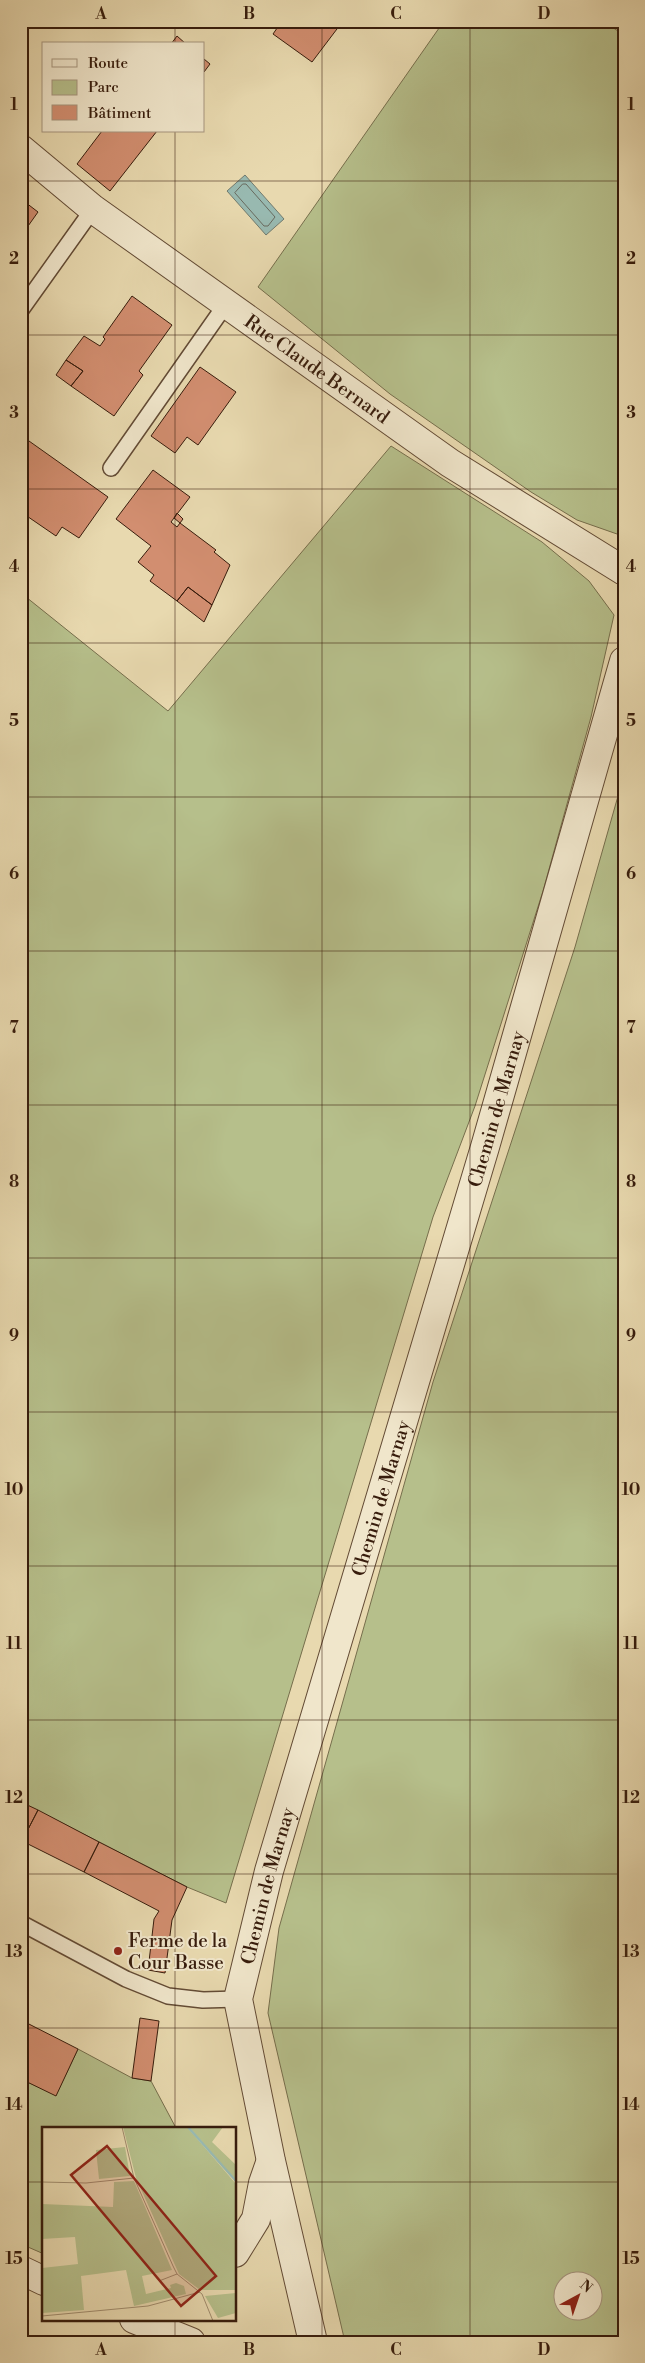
<svg xmlns="http://www.w3.org/2000/svg" width="645" height="2363" viewBox="0 0 645 2363" font-family="'Libre Bodoni',serif">
	<style>
		.green { fill: #b6bf8b; stroke: #766e4c; fill-rule: evenodd }
		.water { fill: #98b9b0; stroke: #717a6e }
		.lines { fill: none; stroke-linecap: round; stroke-linejoin: round }
		.shore { stroke: #686a5e; stroke-width: 1 }
		.building { fill: #d28e70; stroke: #371c0c }
		.service-casing { stroke: #634b35; stroke-width: 18 }
		.minor-casing { stroke: #634b35; stroke-width: 30 }
		.service { stroke: #f0e6cb; stroke-width: 15 }
		.minor { stroke: #f0e6cb; stroke-width: 28 }
		.grid { fill: none; stroke: #371c0c; stroke-width: 1; stroke-opacity: 0.55 }
		.poi-dot { fill: #8f2418; stroke: #f0e6cb; stroke-width: 2 }
		.labels { text-anchor: middle; stroke-width: 4; stroke-linejoin: round; paint-order: stroke }
		.street-label { font-size: 19px; fill: #371c0c; stroke: #f0e6cb }
		.poi-label { font-size: 19px; fill: #371c0c; stroke: #f0e6cb; text-anchor: start }
		.inset-river { fill: none; stroke: #98b9b0; stroke-width: 2.5 }
		.inset-road { fill: none; stroke: #a18d6e; stroke-width: 1 }
		.view { fill: #8f2418; fill-opacity: 0.15; stroke: #8f2418; stroke-width: 2.5 }
		.inset-edge { fill: none; stroke: #371c0c; stroke-width: 2.5 }
		.neatline { fill: none; stroke: #371c0c; stroke-width: 2 }
		.grid-label { font-size: 16px; text-anchor: middle; font-weight: bold; fill: #371c0c }
	</style>
	<rect width="100%" height="100%" fill="#e8d9af"/>
	<filter id="stains"><feTurbulence type="fractalNoise" baseFrequency=".004" numOctaves="4"/><feColorMatrix values="0 0 0 0 .2 0 0 0 0 .09 0 0 0 0 .02 0 0 0 .5 -.17"/></filter>
	<radialGradient id="worn" r=".72"><stop offset=".6" stop-color="#630" stop-opacity="0"/><stop offset="1" stop-color="#630" stop-opacity=".3"/></radialGradient>
	<path class="green" d="M444,21H603L624,35V526L617,534L577,520L531,492L390,394L258,287Z
		M391,446L542,542L589,581L614,615L591,717L543,891L475,1106L433,1217L226,1903L187,1887L21,1802V593L168,711Z
		M624,775V2342H345L268,2013L279,1928L433,1382L575,947ZM592,2280V2310H562V2280Z
		M78,2049L132,2078L151,2081L176,2128H44V2254L21,2244V2079L56,2095Z"/>
	<path class="water" d="M245,175L284,219L266,235L227,191Z"/>
	<g class="lines">
		<path class="shore" d="M243,184H246L275,217L268,226H264L235,193Z"/>
	</g>
	<path class="building" d="M282,21H343L312,62L273,34Z
		M621,21H624V30L618,26Z
		M177,36L186,44H171Z
		M204,59L210,64L204,72Z
		M102,131H157L110,191L77,164Z
		M21,199L38,212L21,236Z
		M132,296L172,325L139,371L143,375L114,416L71,386L83,371L66,360L84,336L100,346L105,339L103,337Z
		M66,360L83,371L71,386L56,375Z
		M200,367L236,392L198,445L187,437L175,453L151,436Z
		M29,441L108,497L79,538L62,527L56,536L21,512V506L25,501L21,498V452Z
		M153,470L190,497L171,522L177,527L180,523L216,550L214,552L230,565L212,605L188,587L177,601L150,581L154,575L138,562L151,546L116,519Z
		M177,513L183,519L180,523L174,518Z
		M188,587L212,605L204,622L177,601Z
		M21,1802L38,1810L22,1841H21Z
		M38,1810L99,1842L84,1872L22,1841Z
		M99,1842L187,1887L172,1920L165,1973L148,1970L154,1919L159,1911L84,1872Z
		M140,2018L159,2021L151,2081L132,2078Z
		M21,2020L78,2049L56,2096L21,2079Z"/>
	<g class="lines">
		<g class="service-casing">
			<path id="service" d="M21,310L93,209
				M111,468L226,304
				M21,1923L126,1979L168,1996L203,2000L238,1999"/>
		</g>
		<g class="minor-casing">
			<g id="minor">
				<path id="s1" d="M21,149L93,209L450,463L624,571"/>
				<path d="M235,2253L256,2219L263,2183L270,2163"/>
				<path d="M21,2270L44,2281"/>
				<path d="M134,2319L191,2342"/>
				<path id="s2" d="M313,2342L271,2161L238,1999L269,1871L485,1147L624,661"/>
			</g>
		</g>
		<use href="#service" class="service"/>
		<use href="#minor" class="minor"/>
	</g>
	<path class="grid" d="M175,21V44M322,21V2342M470,21V2342M175,131V2128M21,181H624M21,335H624M21,489H624M21,643H624M21,797H624M21,951H624M21,1105H624M21,1258H624M21,1412H624M21,1566H624M21,1720H624M21,1874H624M21,2028H624M21,2182H44M235,2182H624M175,2319V2342"/>
	<circle class="poi-dot" cx="118" cy="1951" r="5"/>
	<g class="labels">
		<g class="street-label">
			<text dy="7" stroke="none"><textPath href="#s1" startOffset="369">Rue Claude Bernard</textPath></text>
			<text dy="7" stroke="none"><textPath href="#s2" startOffset="1278">Chemin de Marnay</textPath></text>
			<text dy="7" stroke="none"><textPath href="#s2" startOffset="872">Chemin de Marnay</textPath></text>
			<text dy="7" stroke="none"><textPath href="#s2" startOffset="468">Chemin de Marnay</textPath></text>
		</g>
		<g class="poi-label">
			<text x="128" y="1947">Ferme de la<tspan x="128" dy="22">Cour Basse</tspan></text>
		</g>
	</g>
	<g transform="translate(42 2127)">
		<rect width="194" height="194" fill="#e8d9af"/>
		<path d="M81,0H145L194,57V163H158L137,147L94,51ZM147,0H181L170,15L194,38V53ZM83,20L88,49L57,52L54,23ZM92,54L130,143L100,149L104,167L129,161L128,158L134,156L142,159L144,167L92,179L84,143L39,149L42,183L0,186V141L36,137L33,110L0,112V77L71,80L72,55ZM194,166V186L176,191L163,169Z" fill="#b6bf8b"/>
		<path class="inset-river" d="M146,0L194,54"/>
		<path class="inset-road" d="M80,0L92,51L131,139L135,147L160,167L171,194M0,55L44,56L92,51M117,154L135,147M0,189L106,179L158,165"/>
		<path class="view" d="M65,19L174,149L139,179L29,48Z"/>
		<rect width="194" height="194" class="inset-edge"/>
	</g>
	<rect width="645" height="2363" fill="none" stroke="#e8d9af" stroke-width="55"/>
	<rect x="42" y="42" width="162" height="90" fill="#f0e6cb" stroke="#a6957f"/>
	<rect x="52" y="59" width="25" height="8" fill="#f0e6cb" stroke="#a6957f"/>
	<text x="88" y="68" font-size="15" fill="#371c0c">Route</text>
	<rect x="52" y="80" width="25" height="15" fill="#b6bf8b" stroke="#a6957f"/>
	<text x="88" y="92" font-size="15" fill="#371c0c">Parc</text>
	<rect x="52" y="105" width="25" height="15" fill="#d28e70" stroke="#a6957f"/>
	<text x="88" y="118" font-size="15" fill="#371c0c">Bâtiment</text>
	<g transform="translate(578 2296) rotate(40)"><circle r="24" fill="#f0e6cb" stroke="#a6957f"/>
	<path d="M0-4L9 19L0 12L-9 19Z" fill="#8f2418"/>
	<text y="-8" font-size="14" font-weight="bold" text-anchor="middle" fill="#371c0c">N</text>
	</g>
	<rect x="28" y="28" width="590" height="2308" class="neatline"/>
	<g class="grid-label">
		<text x="101" y="19">A</text>
		<text x="249" y="19">B</text>
		<text x="396" y="19">C</text>
		<text x="544" y="19">D</text>
		<text x="14" y="110">1</text>
		<text x="631" y="110">1</text>
		<text x="14" y="264">2</text>
		<text x="631" y="264">2</text>
		<text x="14" y="418">3</text>
		<text x="631" y="418">3</text>
		<text x="14" y="572">4</text>
		<text x="631" y="572">4</text>
		<text x="14" y="726">5</text>
		<text x="631" y="726">5</text>
		<text x="14" y="879">6</text>
		<text x="631" y="879">6</text>
		<text x="14" y="1033">7</text>
		<text x="631" y="1033">7</text>
		<text x="14" y="1187">8</text>
		<text x="631" y="1187">8</text>
		<text x="14" y="1341">9</text>
		<text x="631" y="1341">9</text>
		<text x="14" y="1495">10</text>
		<text x="631" y="1495">10</text>
		<text x="14" y="1649">11</text>
		<text x="631" y="1649">11</text>
		<text x="14" y="1803">12</text>
		<text x="631" y="1803">12</text>
		<text x="14" y="1957">13</text>
		<text x="631" y="1957">13</text>
		<text x="14" y="2110">14</text>
		<text x="631" y="2110">14</text>
		<text x="14" y="2264">15</text>
		<text x="631" y="2264">15</text>
		<text x="101" y="2355">A</text>
		<text x="249" y="2355">B</text>
		<text x="396" y="2355">C</text>
		<text x="544" y="2355">D</text>
	</g>
	<rect width="100%" height="100%" filter="url(#stains)"/>
	<rect width="100%" height="100%" fill="url(#worn)"/>
</svg>
